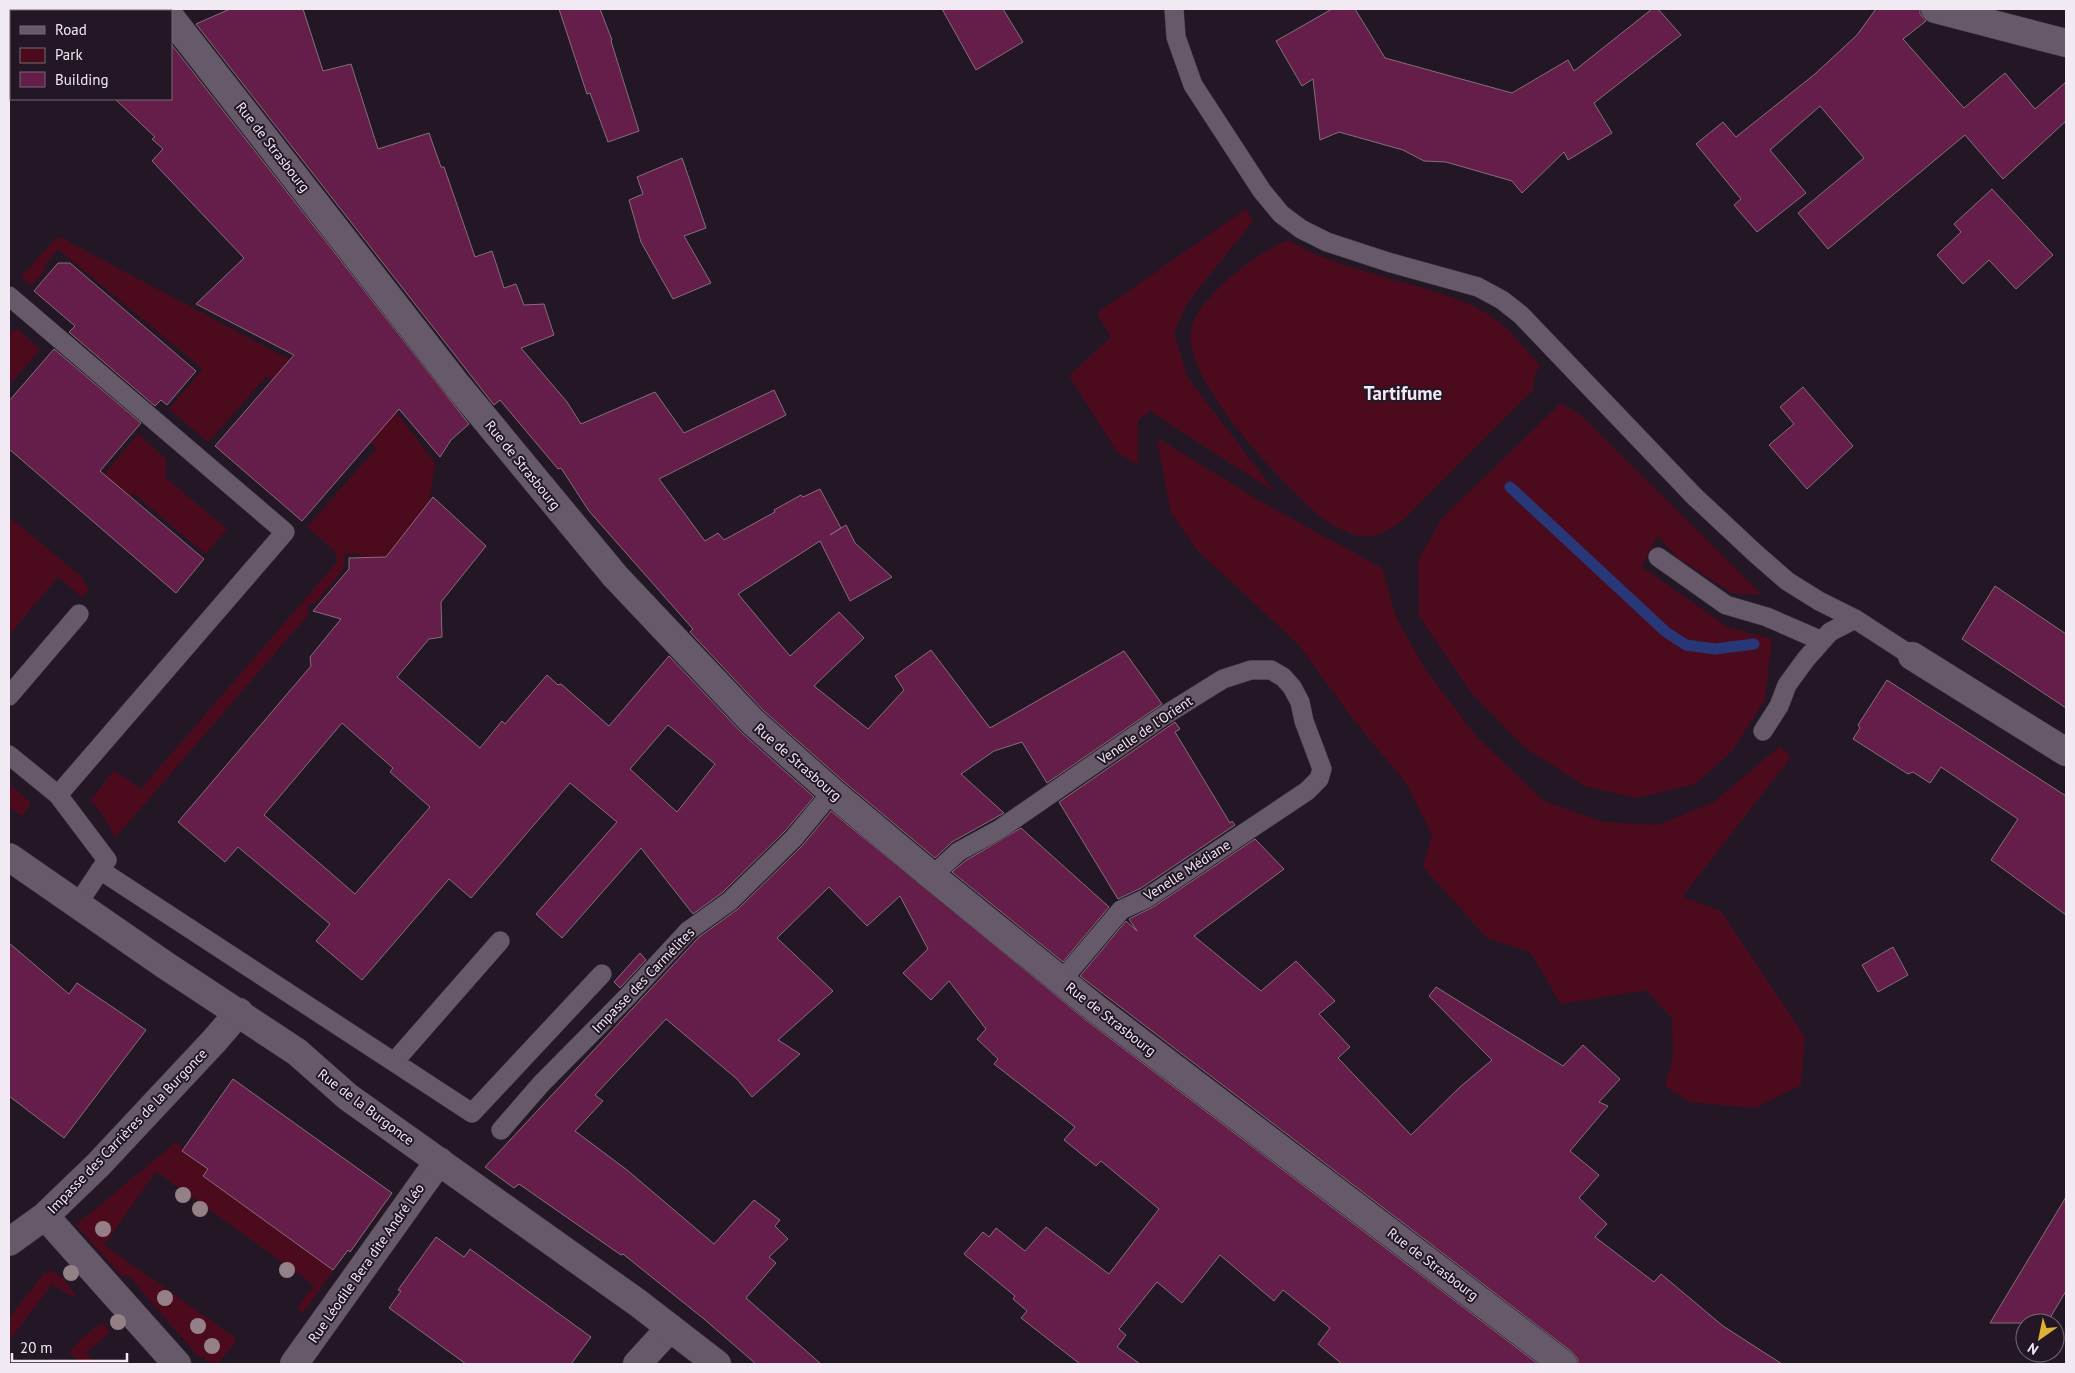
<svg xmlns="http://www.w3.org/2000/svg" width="2075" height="1373" viewBox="0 0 2075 1373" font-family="'PT Sans',sans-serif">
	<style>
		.green { fill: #4c0b1c }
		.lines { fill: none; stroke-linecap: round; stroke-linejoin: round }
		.stream { stroke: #283778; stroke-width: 11 }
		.building { fill: #651e4a; stroke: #846f79; fill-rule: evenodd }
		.lane-casing { stroke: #3a323c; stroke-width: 20 }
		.street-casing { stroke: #3a323c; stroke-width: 29 }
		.secondary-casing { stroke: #3a323c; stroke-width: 29 }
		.lane { stroke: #665969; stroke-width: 19 }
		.street { stroke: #665969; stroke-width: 28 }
		.secondary { stroke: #665969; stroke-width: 28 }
		.tree { fill: #948188 }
		.labels { text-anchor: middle; stroke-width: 4; stroke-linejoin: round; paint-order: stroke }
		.street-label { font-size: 14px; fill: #f1e9f3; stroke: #231725 }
		.district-label { font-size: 19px; font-weight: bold; fill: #f1e9f3; stroke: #231725 }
	</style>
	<rect width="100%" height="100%" fill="#231725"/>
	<path class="green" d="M1246,209L1253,221L1187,303L1174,333L1188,378L1275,492L1150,411L1138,420V465L1118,453L1069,376L1111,337L1097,313Z
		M58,236L371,403L383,395L435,463L428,508L372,575L360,566L359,553L345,554L344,569L316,602L308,605V615L115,838L106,820L91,800L114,770L141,789L338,561L333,549L307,527L377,448L329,410L319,423L267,376L208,442L169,409L203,369L58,249L44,266L46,269L31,286L21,277Z
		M1288,240C1347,275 1418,280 1479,309C1505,322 1522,346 1540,366L1535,374L1533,390L1404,519C1390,531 1374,540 1355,535C1340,530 1324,521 1313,510C1278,479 1183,379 1191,331C1197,297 1257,253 1288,240Z
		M19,330L40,350L9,385V331Z
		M1561,403L1583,417L1762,595L1732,593L1678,558L1657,536L1642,567L1729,628L1772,639L1765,700L1732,751L1695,784L1638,798L1587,787L1525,748L1472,694L1419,616L1418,561L1441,519Z
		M138,434L166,459V478L227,529L206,554L133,493L104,528L77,507Z
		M1157,438L1265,504L1382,568L1396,617L1425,669L1477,737L1544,801L1604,822L1658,825L1714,802L1780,746L1791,757L1682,897L1721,911L1805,1037L1801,1085L1755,1108L1689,1102L1665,1086L1673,1057L1672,1018L1646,990L1561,1004L1530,952L1487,938L1423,867L1432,835L1406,783L1352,718L1299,645L1197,550L1171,513Z
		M9,517L81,576L89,590L82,597L58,577L9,635Z
		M9,784L31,803L23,816L9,808Z
		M175,1143L184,1148L182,1151L208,1169L204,1176L333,1270L303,1313L297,1308L314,1285L156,1171L104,1245L237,1339L218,1364H214L196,1354L129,1276H122L76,1225Z
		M50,1270L64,1279L75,1294L73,1297L52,1284L9,1341V1318L45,1272L47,1274Z
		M102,1323L110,1332L86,1353L96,1364H82L69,1353L81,1339Z"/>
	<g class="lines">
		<path class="stream" d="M1510,487L1666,632L1686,645L1715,649L1754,644"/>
	</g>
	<path class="building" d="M230,9H303L323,71L351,64L378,149L429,133L441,167H444L475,257L492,251L504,288L516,284L524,305L544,304L554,335L521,348L567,402L581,424L655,392L684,433L774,390L786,415L659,479L705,541L718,533L724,540L775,512L774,510L801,495L803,497L820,489L841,528L830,535L846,525L855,543L892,577L850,601L820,541L738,594L790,656L839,612L864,638L814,686L868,729L904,690L895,676L931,650L990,728L1124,651L1162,704L1047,783L1022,742L994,751L961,774L1004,813L952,842L935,858L842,780L764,711L690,632L693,629L589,511L561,468L558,469L500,400L494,405L196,24Z
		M559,9H600L612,40L611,41L639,131L608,142L590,93L587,94Z
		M942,9H1003L1023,42L976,70Z
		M1332,9H1355L1385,58L1512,93L1568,60L1574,71L1652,9H1658L1681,35L1594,103L1612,133L1568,160L1564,152L1522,193L1512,181L1446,162L1424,161L1403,150L1339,132L1320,140L1313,79L1302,86L1276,41Z
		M1876,9H1920V14L1926,21L1903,39L1964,108L2005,73L2035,109L2066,82V121L2003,179L1965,135L1828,249L1798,213L1864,158L1820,106L1770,150L1806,193L1757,232L1734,205L1741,199L1696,144L1723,122L1736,137L1815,74L1857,35Z
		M171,44L469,424L451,440L440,457L399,409L302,521L215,446L294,355L196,304L244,258L152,161L163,149L152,139L155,137L115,99H171Z
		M682,158L706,228L684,236L711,283L673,299L641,242L629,200L643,194L637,177Z
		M1992,189L2053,255L2016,289L1989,260L1963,284L1937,255L1961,232L1954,224Z
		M58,263H70L196,371L167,405L161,400L155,406L69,332L75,326L34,291Z
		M54,349L141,423L100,471L204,559L176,593L9,449V401Z
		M1803,387L1853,446L1807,489L1769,445L1794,424L1780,407Z
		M433,497L486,546L441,602L442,637L429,639L397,677L480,748L502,721L505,724L547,675L558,685L561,684L609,726L669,656L743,734L814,797L786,830L723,892L693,914L641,848L562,938L536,914L617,822L570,783L471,898L449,879L362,980L316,941L330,924L238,847L225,862L178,822L311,666L310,657L341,619L313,611L349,569V558L386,557ZM342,723L393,768L390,772L430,807L355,894L264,815ZM668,725L715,764L677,812L630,769Z
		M1995,586L2066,634V708L1962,639Z
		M1887,680L2066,796V915L1991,860L2018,819L1941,767L1930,783L1913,772L1908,774L1853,739L1860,728L1858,725Z
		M1175,722L1180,729L1175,732L1230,823L1232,821L1235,825L1141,888L1118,899L1059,802Z
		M831,811L1086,1020L1538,1364H1342L1318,1344L1330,1328L1283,1290L1274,1301L1220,1255L1182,1303L1157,1282L1119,1329L1126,1335L1117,1347L1140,1364H1080L1021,1318L1027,1311L1013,1299L1015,1296L964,1254L983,1232L989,1237L996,1228L1025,1251L1046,1227L1109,1274L1159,1209L1101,1161L1096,1166L1064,1140L1075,1127L994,1064L998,1059L977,1039L986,1029L949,981L931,1000L903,973L928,949L900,896L867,926L829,887L777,938L833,991L778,1040L800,1054L752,1097L737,1079L666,1019L595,1095L603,1101L575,1131L627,1170L714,1244L754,1200L780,1220L775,1226L788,1239L769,1257L776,1263L746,1298L821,1364H756L704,1319L623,1254L621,1255L519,1184L514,1188L485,1167L699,937L738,909L802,846Z
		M1021,828L1109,907L1063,962L952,872L965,861Z
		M1255,839L1284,869L1194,936L1261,991L1296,961L1335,1001L1319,1014L1350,1047L1338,1058L1411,1135L1460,1087L1492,1060L1429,996L1436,987L1563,1066L1583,1045L1620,1079L1599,1102L1608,1106L1570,1151L1599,1175L1579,1198L1607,1224L1595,1237L1654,1282L1661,1274L1723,1326L1782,1364H1578L1577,1358L1572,1352L1080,976L1126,921L1137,931L1129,919L1153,907Z
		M9,943L69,994L77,983L146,1030L64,1138L9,1096Z
		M1893,947L1908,975L1878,992L1862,965Z
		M640,953L646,960L620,988L614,982Z
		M233,1079L392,1193L350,1252L348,1250L333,1270L203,1176L208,1169L182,1151Z
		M2066,1197V1291L2047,1323H1990Z
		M436,1237L464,1257L470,1249L591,1337L571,1364H466L389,1308L401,1291L398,1290Z"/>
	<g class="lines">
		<g class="lane-casing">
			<path id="lane" d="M1174,9L1176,37L1193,85L1262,191L1281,214L1301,229L1327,242L1388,262L1478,287L1502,300L1521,315L1694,496L1755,553L1787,581L1819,601L1855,619L1912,656
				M9,296L285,532L58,795
				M1658,557L1726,605L1767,617L1822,641
				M9,696L79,614
				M1763,731L1779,706L1787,685L1806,659L1830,632L1855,619
				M9,755L58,795L107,860L77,905
				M100,870L472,1113L602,974
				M932,876L958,852L1000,829L1162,717L1223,679L1251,670H1271L1283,677L1292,687L1300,702L1304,721L1322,769L1319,779L1307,791L1147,898L1121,910L1061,981
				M394,1062L500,941
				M501,1130L541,1084L628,996L688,931L730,901L794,838L832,792"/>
		</g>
		<g class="street-casing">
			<path id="street" d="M1935,9L2066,43
				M1912,656L2066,752
				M45,1216L177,1364
				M9,1242L45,1216L98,1165L215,1040L239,1012
				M294,1364L439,1161
				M637,1364L670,1328"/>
		</g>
		<g class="secondary-casing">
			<path id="secondary" d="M171,18L457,385L615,576L753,722L832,792L932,876L1095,1008L1563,1364
				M9,857L165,965L297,1052L348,1097L638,1303L717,1364"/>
		</g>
		<use href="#lane" class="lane"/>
		<use href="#street" class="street"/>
		<use href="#secondary" class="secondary"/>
	</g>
	<g class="tree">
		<circle cx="183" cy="1195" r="8"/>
		<circle cx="200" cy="1209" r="8"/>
		<circle cx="103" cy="1229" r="8"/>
		<circle cx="287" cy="1270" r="8"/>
		<circle cx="71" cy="1273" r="8"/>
		<circle cx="165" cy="1298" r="8"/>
		<circle cx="118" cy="1322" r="8"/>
		<circle cx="198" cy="1326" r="8"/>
		<circle cx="212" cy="1346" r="8"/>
	</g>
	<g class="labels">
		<g class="street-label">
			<text transform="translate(273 147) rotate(52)" y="5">Rue de Strasbourg</text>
			<text transform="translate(523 465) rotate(51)" y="5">Rue de Strasbourg</text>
			<text transform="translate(1145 730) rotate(-34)" y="5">Venelle de l'Orient</text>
			<text transform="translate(798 762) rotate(41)" y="5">Rue de Strasbourg</text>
			<text transform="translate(1187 870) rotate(-33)" y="5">Venelle Médiane</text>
			<text transform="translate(643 980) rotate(-46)" y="5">Impasse des Carmélites</text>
			<text transform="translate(1111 1019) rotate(38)" y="5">Rue de Strasbourg</text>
			<text transform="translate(366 1107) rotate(37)" y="5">Rue de la Burgonce</text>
			<text transform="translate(127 1131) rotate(-46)" y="5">Impasse des Carrières de la Burgonce</text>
			<text transform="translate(366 1263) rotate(-55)" y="5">Rue Léodile Bera dite André Léo</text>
			<text transform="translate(1433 1264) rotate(37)" y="5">Rue de Strasbourg</text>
		</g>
		<g class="district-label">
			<text x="1403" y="400">Tartifume</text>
		</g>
	</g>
	<rect width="2075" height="1373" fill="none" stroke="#f1e9f3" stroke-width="20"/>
	<rect x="10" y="10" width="162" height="90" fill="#231725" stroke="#756b77"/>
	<rect x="20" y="26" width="25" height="8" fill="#665969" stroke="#756b77"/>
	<text x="55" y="35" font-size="15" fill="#f1e9f3">Road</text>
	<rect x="20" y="48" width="25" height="15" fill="#4c0b1c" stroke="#756b77"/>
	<text x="55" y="60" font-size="15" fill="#f1e9f3">Park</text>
	<rect x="20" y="72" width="25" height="15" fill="#651e4a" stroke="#756b77"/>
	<text x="55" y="85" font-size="15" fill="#f1e9f3">Building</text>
	<g transform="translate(2040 1338) rotate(213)"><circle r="24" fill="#231725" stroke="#756b77"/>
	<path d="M0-4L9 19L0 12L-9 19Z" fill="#ddb133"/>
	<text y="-8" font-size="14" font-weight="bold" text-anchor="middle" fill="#f1e9f3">N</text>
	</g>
	<path d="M12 1353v8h115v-8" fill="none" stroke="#f1e9f3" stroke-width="2.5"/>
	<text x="20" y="1353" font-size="15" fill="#f1e9f3" stroke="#231725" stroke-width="4" paint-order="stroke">20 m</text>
</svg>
